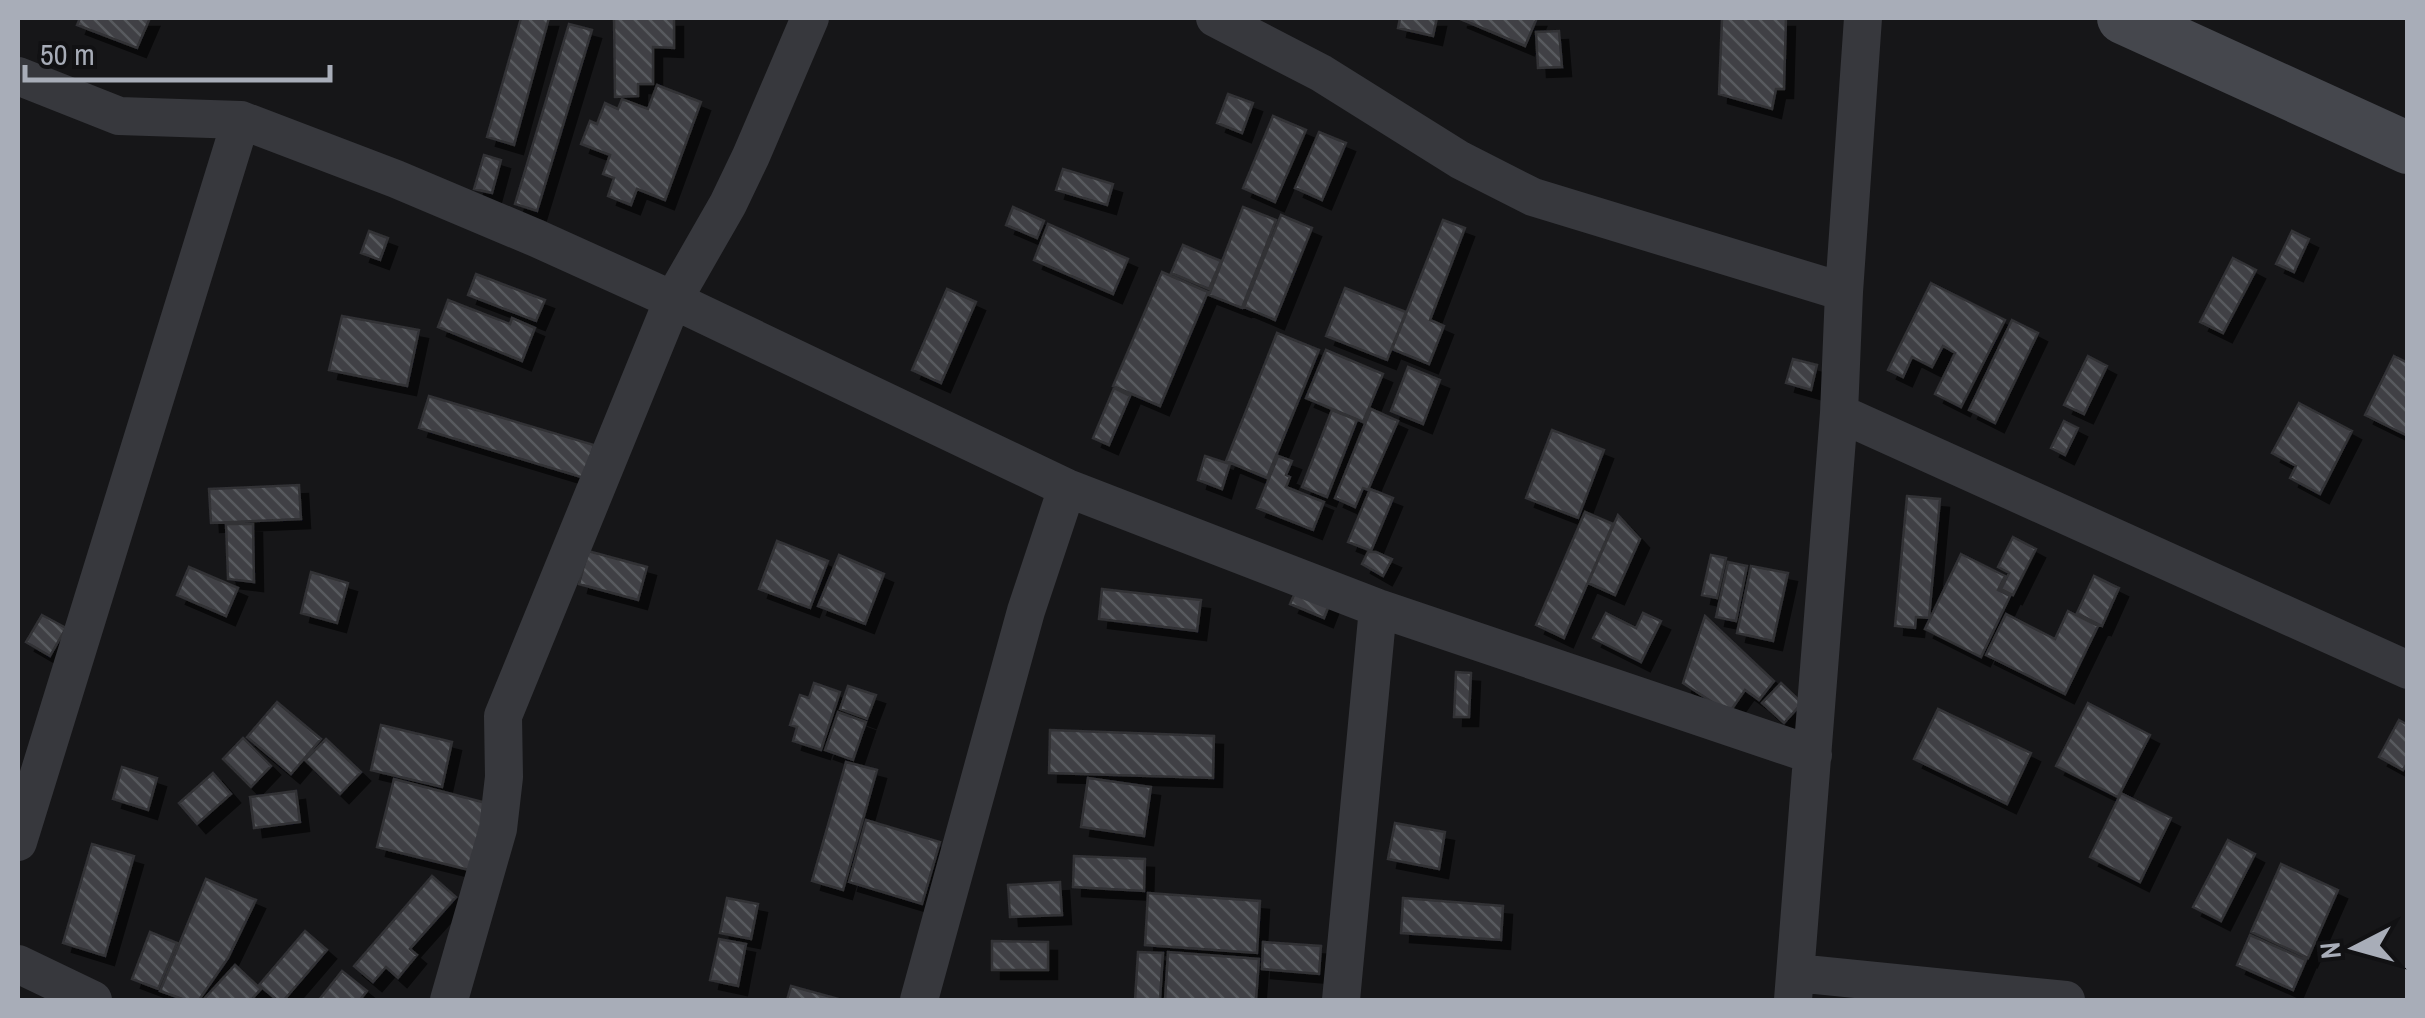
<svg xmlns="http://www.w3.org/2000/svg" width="2425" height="1018" viewBox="0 0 2425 1018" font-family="'Archivo Narrow',sans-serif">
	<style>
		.building { fill: url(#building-back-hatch); stroke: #303034; stroke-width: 2.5; filter: url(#shadow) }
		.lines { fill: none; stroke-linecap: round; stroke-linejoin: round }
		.street { stroke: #37383d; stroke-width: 38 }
		.secondary { stroke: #45474d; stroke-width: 52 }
	</style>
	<defs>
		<pattern id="building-back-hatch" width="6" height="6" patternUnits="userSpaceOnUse" patternTransform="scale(2.5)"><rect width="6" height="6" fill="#404145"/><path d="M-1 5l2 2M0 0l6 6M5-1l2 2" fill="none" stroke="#595a5e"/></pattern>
		<filter id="shadow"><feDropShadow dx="9" dy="9" stdDeviation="0" flood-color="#0009"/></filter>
	</defs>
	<rect width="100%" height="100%" fill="#161618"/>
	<path class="building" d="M80,18H150L137,48L77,25Z
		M521,18H549L514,145L487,137Z
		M614,18H674V48L653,47V84H638V96L615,97Z
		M1400,18H1437L1433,36L1398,28Z
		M1458,18H1537L1525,46Z
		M1722,18H1786L1784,89H1776L1772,109L1719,94Z
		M569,24L592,30L537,211L515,204Z
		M1559,31L1562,67L1538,68L1536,32Z
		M657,85L701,102L665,200L637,189L631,205L608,196L614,178L603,174L610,155L581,144L590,121L597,124L605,103L618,109L622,99L648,109Z
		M1228,94L1253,103L1242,133L1217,123Z
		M1273,116L1306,130L1275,202L1243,188Z
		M1319,132L1346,143L1322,200L1295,188Z
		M484,155L501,160L492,193L474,189Z
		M1063,169L1113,184L1107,205L1056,190Z
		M1013,207L1044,221L1037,238L1006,225Z
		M1243,207L1276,220L1242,308L1209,295Z
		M1281,215L1312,228L1275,320L1244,307Z
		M1443,220L1465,228L1430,320L1444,326L1429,364L1392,349Z
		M1048,224L1128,259L1113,294L1034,260Z
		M369,231L388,238L380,260L361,253Z
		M2292,231L2309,239L2294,272L2276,264Z
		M1183,245L1221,261L1209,289L1171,273Z
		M2233,258L2256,270L2223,333L2200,322Z
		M1162,272L1208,292L1160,406L1113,386Z
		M476,274L545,300L536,321L468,295Z
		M1931,283L2005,320L1961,407L1935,394L1955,353L1943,346L1932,367L1912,357L1903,377L1888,370Z
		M1345,288L1406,312L1387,360L1326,336Z
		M947,289L976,302L941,383L912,370Z
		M448,300L510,324L512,318L535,328L522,361L438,327Z
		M342,316L419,330L407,386L329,370Z
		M2012,320L2038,333L1995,423L1969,410Z
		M1277,333L1319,350L1267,478L1226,461Z
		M1326,350L1383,374L1363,422L1306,398Z
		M2088,356L2107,366L2084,414L2064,405Z
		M2394,356L2408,363V436L2365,415Z
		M1793,359L1817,365L1811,390L1786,383Z
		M1408,367L1440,380L1423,424L1391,411Z
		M1114,388L1130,396L1109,445L1093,438Z
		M429,396L594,445L584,478L419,428Z
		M2299,403L2352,431L2320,494L2290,478L2296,466L2272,453Z
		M1371,409L1398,421L1368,490L1363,488L1355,507L1335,498Z
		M1332,410L1357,420L1327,497L1302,487Z
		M2064,421L2078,428L2065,455L2051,448Z
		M1552,430L1604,450L1578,518L1526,498Z
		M1205,456L1230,464L1222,489L1198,480Z
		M1278,456L1292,461L1286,475L1290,477L1286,487L1324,502L1313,530L1257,508Z
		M299,485L301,519L211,523L209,489Z
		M1370,489L1393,498L1371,551L1348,542Z
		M1907,496L1940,499L1929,618L1916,617L1915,628L1895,626Z
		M1585,512L1613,524L1564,638L1536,625Z
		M1618,515L1640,539L1615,595L1588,583Z
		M226,524H253L254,582L228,579Z
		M2013,537L2036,549L2013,595L2001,589L2009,573L1998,567Z
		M777,541L828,561L810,608L759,589Z
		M588,551L647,567L638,600L579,584Z
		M1368,552H1376L1392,559L1383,576L1362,564Z
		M1961,554L2005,576L1998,590L2010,596L1981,657L1925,629Z
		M839,555L884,574L865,624L818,606Z
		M1711,555L1726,558L1717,598L1702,595Z
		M1728,562L1747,566L1736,621L1716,617Z
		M1751,566L1788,573L1773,641L1737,633Z
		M189,567L238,588L226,616L177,595Z
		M311,572L348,583L337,623L301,613Z
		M2094,576L2119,588L2102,626L2077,613Z
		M1298,586L1331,600L1324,618L1290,604Z
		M1102,589L1201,600L1197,631L1099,619Z
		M2068,611L2098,626L2065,694L1986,655L2006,614L2055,639Z
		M1606,613L1636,628L1643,613L1661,621L1641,662L1593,638Z
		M42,615L66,628L50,656L26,642Z
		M1705,616L1774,681L1759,700L1745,690L1729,713L1683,683Z
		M1456,672L1471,673L1469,717H1454Z
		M814,683L840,692L821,750L793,741L797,727L790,725L800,695L809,698Z
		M1781,683L1802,703L1784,723L1762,703Z
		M848,686L876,695L867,719L840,709Z
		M277,702L321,739L291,774L247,737Z
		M2088,703L2150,735L2118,797L2056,766Z
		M1938,709L2031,753L2007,804L1914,759Z
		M838,712L866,722L853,760L825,750Z
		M2399,720L2408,725V762L2403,770L2379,757Z
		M381,725L452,742L442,787L371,770Z
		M1050,730L1214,736L1213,778L1049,773Z
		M243,738L271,766L251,787L223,759Z
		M326,739L361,772L340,794L305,760Z
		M846,762L877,770L843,890L812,881Z
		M122,767L157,778L148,810L113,799Z
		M213,773L231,794L197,824L179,803Z
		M1088,778L1151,787L1144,836L1081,827Z
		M394,779L490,804L473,871L377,847Z
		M296,791L300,822L254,828L250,797Z
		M2121,793L2171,818L2140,882L2090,857Z
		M866,820L940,842L922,904L849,882Z
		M1395,823L1445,832L1439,869L1388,859Z
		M2228,840L2255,854L2221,921L2193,907Z
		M92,844L134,856L105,956L63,943Z
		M1074,856L1145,859L1144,891L1073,887Z
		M2281,864L2338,890L2308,958L2251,932Z
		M432,876L456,897L410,949L417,955L398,978L386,967L373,982L354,966Z
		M206,879L256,900L228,958L199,1000H185L160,991Z
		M1060,882L1062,915L1010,917L1008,885Z
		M1148,893L1260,901L1257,953L1145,945Z
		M727,898L758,904L751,939L720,933Z
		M1403,898L1503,906L1501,940L1401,933Z
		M305,931L327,950L284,1000H277L259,985Z
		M150,932L177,943L158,989L132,979Z
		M2250,935L2306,960L2293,990L2237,965Z
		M719,939L746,944L738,986L710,980Z
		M992,941L1048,942V970H992Z
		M1263,942L1321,946L1319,974L1262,969Z
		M1138,952L1163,953L1160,1000H1135Z
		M1168,952L1259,959L1256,1000H1165Z
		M235,965L261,989L251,1000H203Z
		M342,971L367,991L360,1000H319Z
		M791,986L842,1000H787Z"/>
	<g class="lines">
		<path class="street" d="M1215,18L1321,73L1460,160L1533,197L1844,292
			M18,76L119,116L241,120L396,179L536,238L673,300L1067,488L1026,611L919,1000
			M1839,413L2408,670
			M1067,488L1378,608L1813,755
			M18,842L241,120
			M18,964L93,1000
			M1796,973L2066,1000
			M449,1000L498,829L504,777L503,716L673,300L728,204L751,156L810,18
			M1341,1000L1378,608
			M1793,1000L1839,413L1844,292L1863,18"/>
		<path class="secondary" d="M2123,18L2408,148"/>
	</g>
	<rect width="2425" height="1018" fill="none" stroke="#a8adb8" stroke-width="40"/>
	<g transform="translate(2355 948) rotate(264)" stroke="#111113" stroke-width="8" paint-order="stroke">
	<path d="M0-8L18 38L0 25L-18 38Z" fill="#a8adb8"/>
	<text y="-15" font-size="28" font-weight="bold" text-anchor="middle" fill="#a8adb8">N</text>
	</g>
	<path d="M25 65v15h305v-15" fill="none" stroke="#a8adb8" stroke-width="5"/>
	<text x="40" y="65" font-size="30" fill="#a8adb8" stroke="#111113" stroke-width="8" paint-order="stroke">50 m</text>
</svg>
